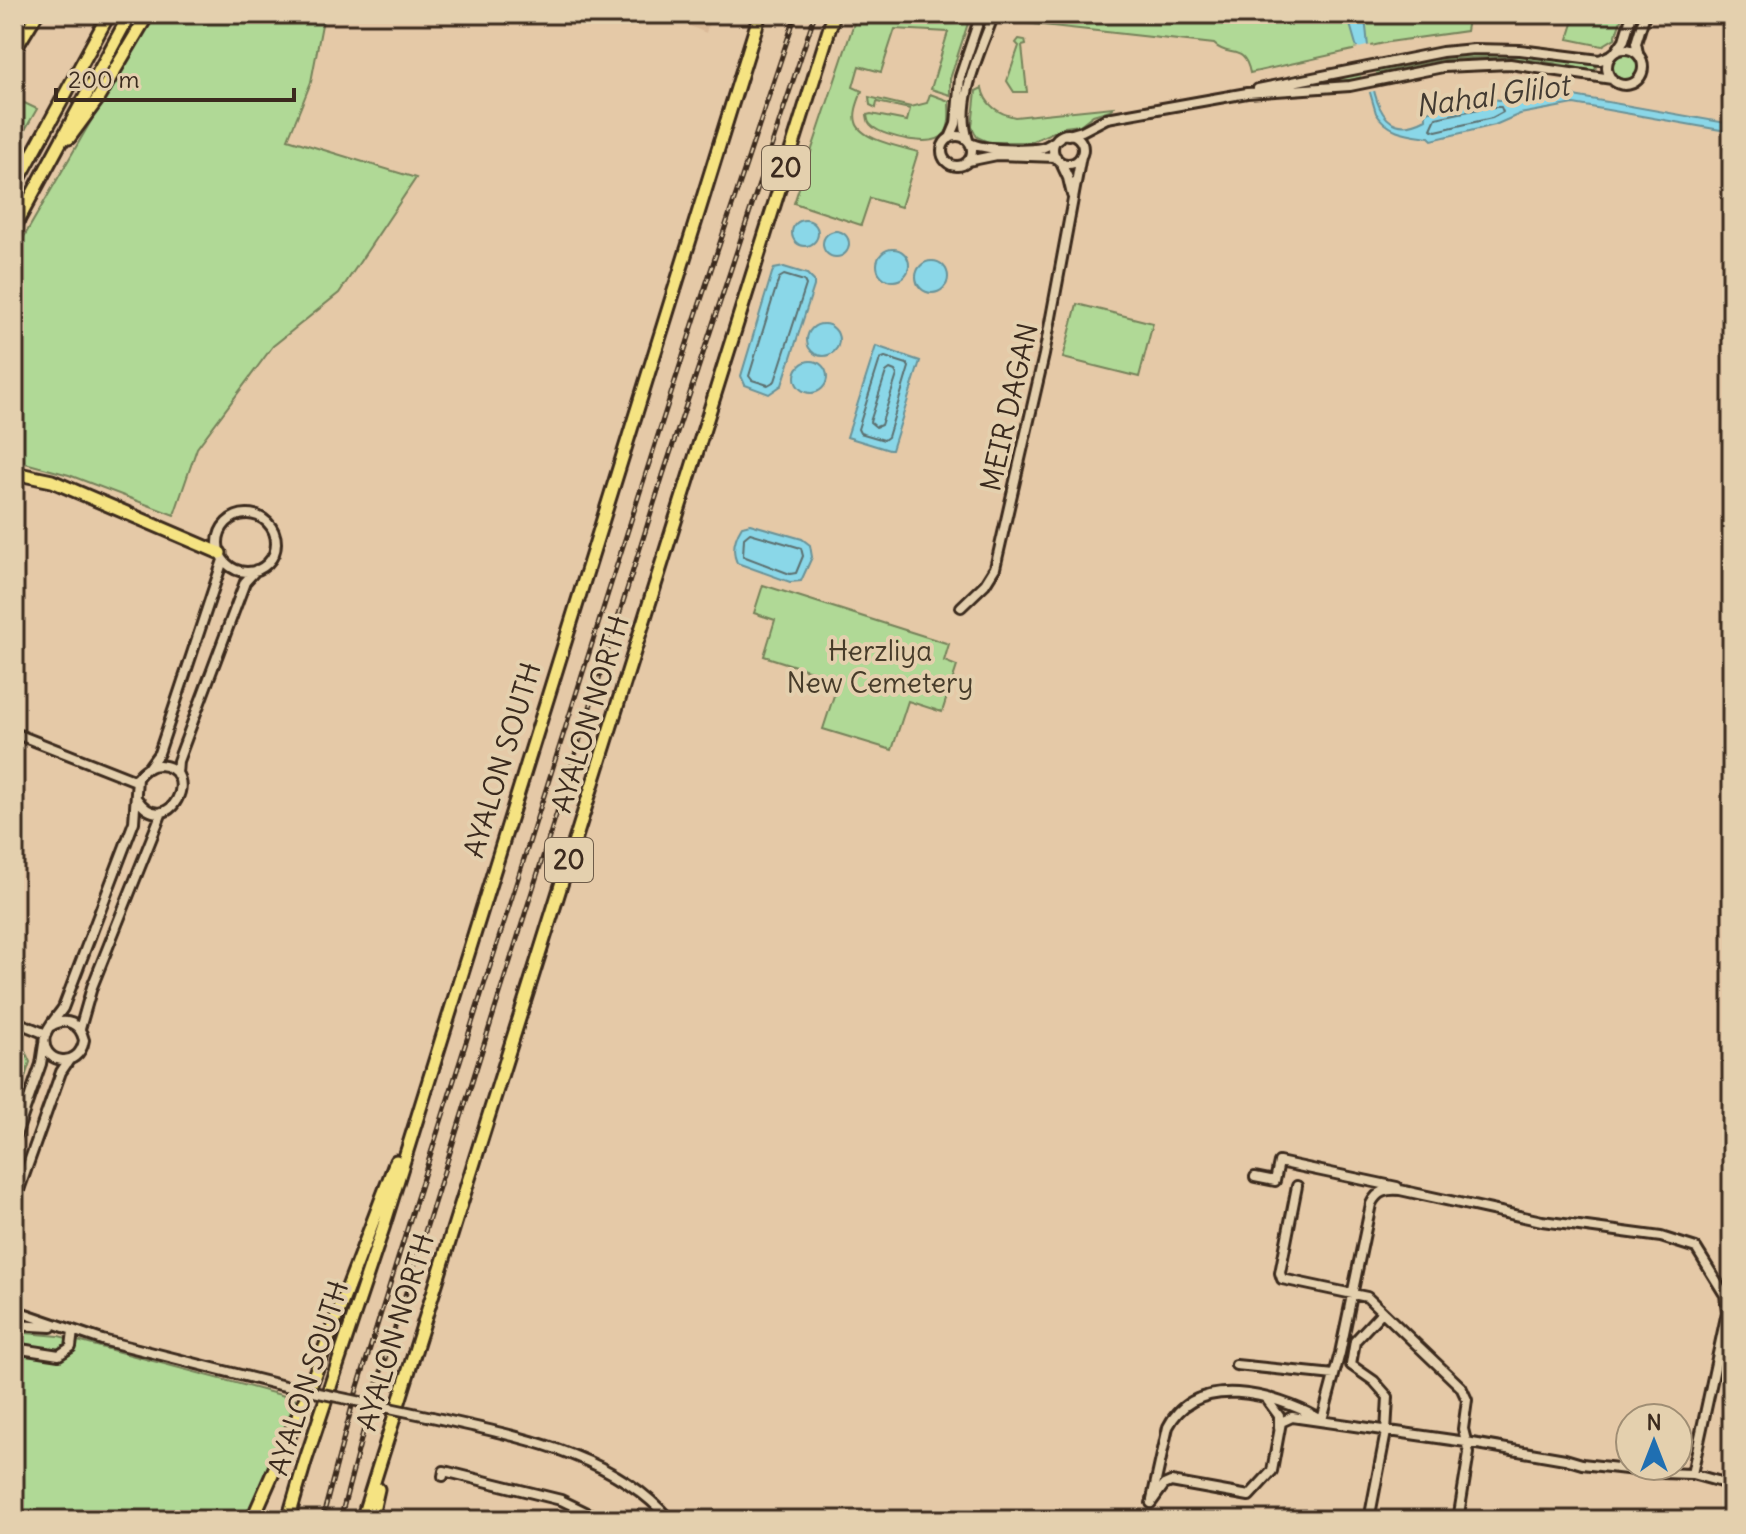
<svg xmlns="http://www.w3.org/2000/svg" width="1746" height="1534" viewBox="0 0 1746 1534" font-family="Delius,sans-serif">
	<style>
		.built { fill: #daba99 }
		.green { fill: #b0d996; stroke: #76825a; stroke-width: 2 }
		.water { fill: #8ad7e8; stroke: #6a9297; stroke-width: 2 }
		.pier { fill: #e5c9a7 }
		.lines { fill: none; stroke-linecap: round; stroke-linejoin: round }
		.shore { stroke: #5b6f6f; stroke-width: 2 }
		.minor-casing { stroke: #3b2a1e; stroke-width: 14 }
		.major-casing { stroke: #3b2a1e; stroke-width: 16 }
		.highway-casing { stroke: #3b2a1e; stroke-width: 17 }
		.minor { stroke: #e4d0ae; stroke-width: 8 }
		.major { stroke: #f5e382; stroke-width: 10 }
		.highway { stroke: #f5e382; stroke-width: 11 }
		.rail-casing { stroke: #3b2a1e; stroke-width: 5 }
		.rail { stroke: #e4d0ae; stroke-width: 2; stroke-dasharray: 6; stroke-linecap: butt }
		.minor-bridge-casing { stroke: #3b2a1e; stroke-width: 14; stroke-linecap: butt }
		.minor-bridge { stroke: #e4d0ae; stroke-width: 8 }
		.labels { text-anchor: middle; stroke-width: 8; stroke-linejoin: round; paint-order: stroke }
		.shield { fill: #e4d0ae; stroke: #6e5c49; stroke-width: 2 }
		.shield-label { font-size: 26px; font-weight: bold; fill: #3b2a1e }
		.street-label { font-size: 28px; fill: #3b2a1e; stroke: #e4d0ae }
		.park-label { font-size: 28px; fill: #473c2a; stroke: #e4d0ae }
		.water-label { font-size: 30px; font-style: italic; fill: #433b32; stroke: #e4d0ae }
	</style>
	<rect width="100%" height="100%" fill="#e5c9a7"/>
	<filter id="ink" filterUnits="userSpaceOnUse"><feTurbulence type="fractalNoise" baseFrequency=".0125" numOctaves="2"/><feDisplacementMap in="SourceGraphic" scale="16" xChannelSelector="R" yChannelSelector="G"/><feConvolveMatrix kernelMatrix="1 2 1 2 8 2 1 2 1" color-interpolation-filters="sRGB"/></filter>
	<g filter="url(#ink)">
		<path class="built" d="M662,14H711L706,33Z"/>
		<path class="green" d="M153,14H324L311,82L288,139L416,178L339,293L273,346L197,448L174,515L69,475L14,460V254Z
			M857,14H971L950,79V95L931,89L948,32L895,29L881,72L859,66L853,87L862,91C859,100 853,112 856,122C860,140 902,147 918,152L901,207L870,198L861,225L794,203Z
			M1010,14H1469L1466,31L1389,42L1250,73C1244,43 1229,59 1214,44L1007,21Z
			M1576,14H1623L1615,38L1602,46L1568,39Z
			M1019,39L1025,40L1026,45L1022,46L1027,92H1014L1007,81L1019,46L1016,43Z
			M1500,52L1544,56L1596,65L1595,72C1545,59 1494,54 1442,60C1395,66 1350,86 1303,84L1425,59L1461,53Z
			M1612 67a13 13 0 1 1 26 0a13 13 0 1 1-26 0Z
			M982,88C985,105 999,114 1015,117L1113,107L1110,110L1093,115L1080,125L1064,127L1031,142H988L977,137L972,127L976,91Z
			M930,94L949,101C949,111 951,124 945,133C935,149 885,137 873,127C868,123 868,121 867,115L871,114L907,121L910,109L877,102L876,108L870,105L869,97L911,107L927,103Z
			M14,98L37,109L14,149Z
			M1077,304L1153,323L1139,377L1063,358Z
			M763,585L949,644L944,661L957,666L942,712L908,701L892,750L823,729L839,680L764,656L775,620L754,613Z
			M14,1042L26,1053L30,1062L14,1110V1078L20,1062L14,1052Z
			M14,1332L59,1336L296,1399L246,1520H14Z"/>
		<path class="water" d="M1347,14H1364C1372,49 1363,152 1426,119V112L1487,98L1518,103L1574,96L1732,124V132L1574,104L1520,114L1495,125L1432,140L1429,137C1408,134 1388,133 1376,113Z
			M792 233a13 13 0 1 1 26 0a13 13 0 1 1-26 0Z
			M823 244a13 13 0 1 1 26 0a13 13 0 1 1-26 0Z
			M877 265a16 16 0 1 1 32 0a16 16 0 1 1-32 0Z
			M916 277a16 16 0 1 1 32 0a16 16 0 1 1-32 0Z
			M784,267L807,274L814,281V286L782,385L769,394L745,385L741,376L772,273L774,269Z
			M807 340a16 16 0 1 1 32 0a16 16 0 1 1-32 0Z
			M876,346L920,361L892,450H889L847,437Z
			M795 377a16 16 0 1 1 32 0a16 16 0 1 1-32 0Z
			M750,524L802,539L810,545L812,557L801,581L790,582L737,563C731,550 735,537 742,526Z"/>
		<path class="pier" d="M1371,45L1379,90L1365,93L1354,49Z"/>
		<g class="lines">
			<path class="shore" d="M1488,107H1501L1503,112L1492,118L1436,131L1431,129L1436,118Z
				M784,275L804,281L806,285L775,381L768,385L752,380L749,376L779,278Z
				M885,357L907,364L909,367L888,437L884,440L860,433L858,429L880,359Z
				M890,369L895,371L897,375L881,425L876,427L870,422L886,372Z
				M750,533L801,548L803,556L796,573L790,574L743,556L744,538Z"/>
			<g class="minor-casing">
				<path id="minor" d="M1607 67a18 18 0 1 1 36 0a18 18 0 1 1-36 0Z
					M1617,50L1624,40L1632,14
					M1638,53L1636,43L1645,14
					M1258,89L1442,52L1474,49L1520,50L1600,60L1611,55
					M1053 149a15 15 0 1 1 30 0a15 15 0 1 1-30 0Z
					M1068,135L1082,131L1107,118L1247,93L1350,86L1443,67L1510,64L1612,79
					M942 151a15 15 0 1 1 30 0a15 15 0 1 1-30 0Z
					M950,138L956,124L960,77L981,14
					M968,140C955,100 981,51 994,14
					M970,143C983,150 1026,151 1042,148C1048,146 1054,142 1059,138
					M968,161L997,155L1056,157
					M1061,163L1068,178L1072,195
					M218 543a29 29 0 1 1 58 0a29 29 0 1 1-58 0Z
					M961,607L985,584L995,568L1044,355L1081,156
					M14,733L136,781
					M148,768L159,753L223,560
					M177,774L178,761L245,582L256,570
					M14,1021L46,1034
					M51,1026C66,1017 80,1023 84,1040C79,1072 39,1062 45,1036C47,1027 57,1017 63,1008L134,822L137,778C143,770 149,765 159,765C205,768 168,843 137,799
					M80,1029L92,987L162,812
					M14,1141L41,1064L44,1044
					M1255,1177L1275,1181L1279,1162L1397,1187
					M1297,1186L1280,1273L1282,1279L1367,1297L1461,1387L1467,1400L1463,1429L1469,1453L1458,1520
					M14,1204L61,1072L69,1060
					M14,1310L102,1340L276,1384
					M14,1325L51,1327
					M14,1348L59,1355L71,1347L73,1331
					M1236,1365L1334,1375
					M14,1376H16
					M1268,1401L1279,1416V1427
					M432,1417C514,1436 612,1452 670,1520
					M1322,1420L1340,1353L1371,1204C1377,1191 1386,1189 1400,1190L1542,1221L1661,1237L1696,1248L1725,1295L1727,1312L1692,1474
					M443,1476L444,1471L561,1500L602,1520
					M1152,1499L1168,1427C1196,1372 1275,1394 1318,1418
					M1151,1503L1164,1485L1171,1482L1249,1496L1272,1471L1281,1422L1292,1417L1466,1442L1565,1459L1582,1464L1662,1473L1692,1474L1732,1485
					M1369,1520L1386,1432L1388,1397L1374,1381L1351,1365L1355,1341L1382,1312"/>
			</g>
			<g class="major-casing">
				<path id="major" d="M14,52L37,14"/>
			</g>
			<g class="highway-casing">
				<path id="highway" d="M69,138L97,100L148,14
					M14,188L109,14
					M14,228L130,14
					M14,473L52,481L220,553
					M252,1520L303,1405L396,1161
					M288,1520L305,1462L383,1228L760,14
					M362,1520L834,14
					M371,1520L378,1489"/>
			</g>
			<use href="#minor" class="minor"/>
			<use href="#major" class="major"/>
			<use href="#highway" class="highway"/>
			<g class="rail-casing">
				<path id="rail" d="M322,1520L352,1406L418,1194L695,318L796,14
					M340,1520L368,1413L663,475L815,14"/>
			</g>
			<use href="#rail" class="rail"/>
			<g class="minor-bridge-casing">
				<path id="minor-bridge" d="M276,1384L432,1417"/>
			</g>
			<use href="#minor-bridge" class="minor-bridge"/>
		</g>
	</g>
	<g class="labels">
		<g class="shield">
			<rect x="762" y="146" width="48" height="44" rx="6"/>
			<rect x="545" y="838" width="48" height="44" rx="6"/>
		</g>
		<g class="shield-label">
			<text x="786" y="177">20</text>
			<text x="569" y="869">20</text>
		</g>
		<g class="street-label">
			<text transform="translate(1009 407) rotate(-77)" y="10">MEIR DAGAN</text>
			<text transform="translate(590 714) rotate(-73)" y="10">AYALON NORTH</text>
			<text transform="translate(502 760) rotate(-73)" y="10">AYALON SOUTH</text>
			<text transform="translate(395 1332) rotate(-73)" y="10">AYALON NORTH</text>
			<text transform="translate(308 1378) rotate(-72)" y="10">AYALON SOUTH</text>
		</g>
		<g class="park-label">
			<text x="880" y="661">Herzliya<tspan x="880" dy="32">New Cemetery</tspan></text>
		</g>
		<g class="water-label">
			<text transform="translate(1492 96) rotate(-8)" y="10">Nahal Glilot</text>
		</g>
	</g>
	<rect width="1746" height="1534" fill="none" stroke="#e4d0ae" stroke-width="48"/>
	<rect x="24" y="24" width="1698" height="1486" fill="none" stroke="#3b2a1e" stroke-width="3" filter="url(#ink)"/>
	<g transform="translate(1654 1442)"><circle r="38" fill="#e4d0ae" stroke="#a08e74" stroke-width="2"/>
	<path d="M0-6L14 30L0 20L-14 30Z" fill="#1f6fb2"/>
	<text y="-12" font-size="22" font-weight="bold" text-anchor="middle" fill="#3b2a1e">N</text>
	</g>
	<path d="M56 88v12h238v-12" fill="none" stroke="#3b2a1e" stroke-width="4"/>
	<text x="68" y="88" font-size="24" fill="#3b2a1e" stroke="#e4d0ae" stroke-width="6" paint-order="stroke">200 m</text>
</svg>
